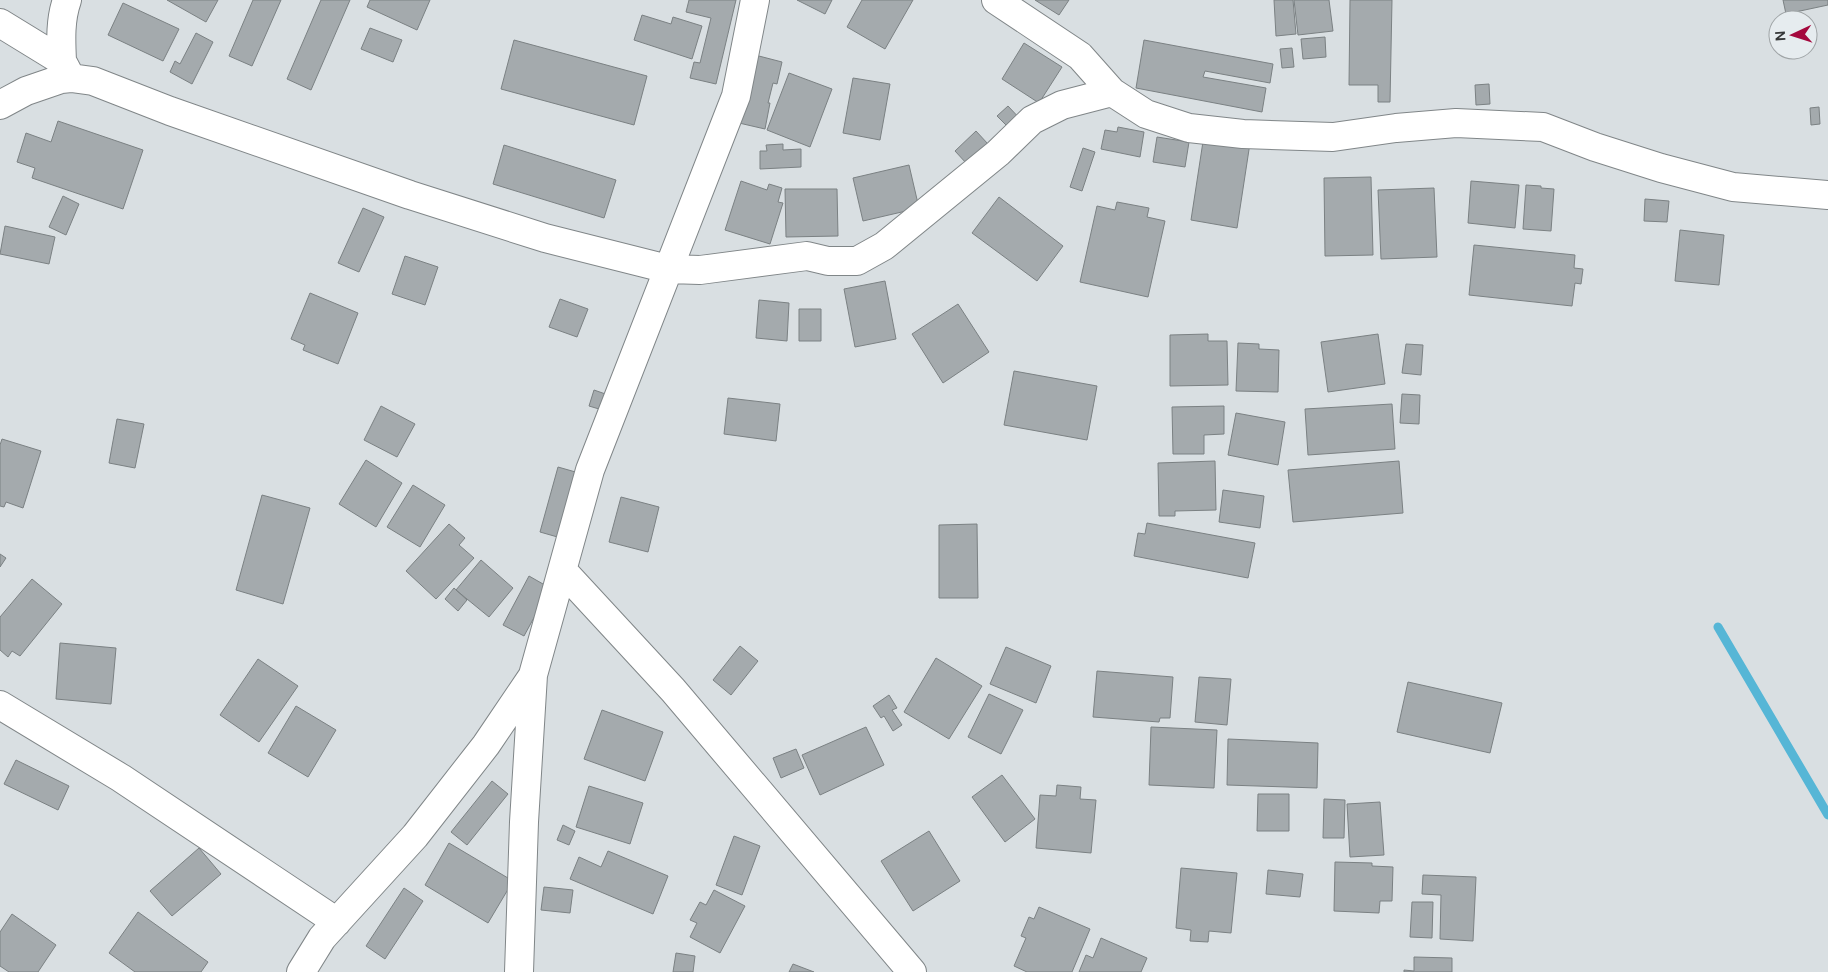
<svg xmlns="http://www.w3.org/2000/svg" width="1828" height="972" viewBox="0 0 1828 972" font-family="'DM Sans',sans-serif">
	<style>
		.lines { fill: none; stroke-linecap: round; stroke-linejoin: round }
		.stream { stroke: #56b6d6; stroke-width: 9 }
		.building { fill: #a4aaad; stroke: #7b8183 }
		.street-casing { stroke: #808688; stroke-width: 30 }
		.street { stroke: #fff; stroke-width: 28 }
	</style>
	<rect width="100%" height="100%" fill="#d9dfe2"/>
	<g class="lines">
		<path class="stream" d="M1718,627L1828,815"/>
	</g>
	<path class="building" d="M167,0H218L206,22Z
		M253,0H281L252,66L229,56Z
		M321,0H350L311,90L287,79Z
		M370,0H430L417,30L367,7Z
		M689,0H736L716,84L690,78L694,62L700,63L711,18L686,12Z
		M797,0H832L825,14Z
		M862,0H913L885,49L847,27Z
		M1035,0H1069L1059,15Z
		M1274,0H1293L1296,34L1276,36Z
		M1294,0H1329L1333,31L1298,35Z
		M1350,0H1392L1390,102H1378V85H1349Z
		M1783,0H1828V5L1786,14Z
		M123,3L179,29L163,61L108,35Z
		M642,15L671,24L673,17L702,26L692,59L634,40Z
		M370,28L402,40L393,62L361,49Z
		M196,33L213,42L192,84L170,72L175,61L180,64Z
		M1325,37L1326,57L1303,59L1301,39Z
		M514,40L647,76L634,125L501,89Z
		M1144,40L1273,64L1270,83L1205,71L1203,77L1266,88L1262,112L1136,88Z
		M1024,43L1062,67L1039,103L1002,79Z
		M1292,48L1294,67L1282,68L1280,49Z
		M755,55L782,62L777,84L773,83L768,103H770L765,129L739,123Z
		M789,73L832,89L810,147L767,130Z
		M853,78L890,84L880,140L843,133Z
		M1489,84L1490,104L1476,105L1475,85Z
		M1008,106L1023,122L1013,132L997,116Z
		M1819,107L1820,124L1811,125L1810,108Z
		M58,121L143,150L123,209L32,178L35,168L17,162L26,133L51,142Z
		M1118,127L1144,132L1140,157L1101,149L1105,130L1117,132Z
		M976,131L988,144L967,164L955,151Z
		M1204,135L1250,143L1237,228L1191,220Z
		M1157,137L1189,142L1185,167L1153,162Z
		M783,144V150L801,149V167L760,169V151H767L766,145Z
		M504,145L616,180L604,218L493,184Z
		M1083,148L1095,152L1082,191L1070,187Z
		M909,165L919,208L863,221L853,178Z
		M1371,177L1373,255L1325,256L1324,178Z
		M741,181L767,190L769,184L782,188L778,202L783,203L770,244L725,230Z
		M1471,181L1519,185L1515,228L1468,223Z
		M1526,185L1541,186V188L1554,189L1551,231L1523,229Z
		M1434,188L1437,257L1381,259L1378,190Z
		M785,189H837L838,236L786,237Z
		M63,196L79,204L66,235L49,227Z
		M999,197L1063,246L1037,281L972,233Z
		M1645,199L1669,201L1667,222L1644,221Z
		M1117,202L1149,208L1147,217L1165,221L1148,297L1080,282L1097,206L1115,210Z
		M363,208L384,217L359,272L338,263Z
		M5,226L55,237L49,264L0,254Z
		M1680,230L1724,235L1719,285L1675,281Z
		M1474,245L1575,255L1574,268L1583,269L1581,284L1575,283L1572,306L1469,295Z
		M405,256L438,267L425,305L392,294Z
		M885,281L896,339L855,347L844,289Z
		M310,293L358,313L338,364L303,350L305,345L291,339Z
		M560,299L588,309L577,337L549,327Z
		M759,300L789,303L787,341L756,338Z
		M958,304L989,352L943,383L912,334Z
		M799,309H821V341H799Z
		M1208,334V341H1227L1228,385L1170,386V335Z
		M1378,334L1385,384L1328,392L1321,342Z
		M1238,343L1259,344V349L1279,350L1278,392L1236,391Z
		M1406,344L1423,345L1421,375L1402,373Z
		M1014,371L1097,386L1087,440L1004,425Z
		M594,390L614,397L609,412L589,406Z
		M1402,394L1420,395L1419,424L1400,423Z
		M728,398L780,404L776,441L724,434Z
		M1392,404L1395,449L1308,455L1305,409Z
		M381,406L415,424L397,457L364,440Z
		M1224,406V434L1204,435V454H1173L1172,407Z
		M1236,413L1285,422L1278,465L1228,455Z
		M117,419L144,424L135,468L109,463Z
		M2,439L41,451L23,508L6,502L4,507L0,506V445Z
		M366,460L402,483L376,527L339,504Z
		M1215,461L1216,510L1175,511V516H1159L1158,463Z
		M1399,461L1403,513L1293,522L1288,470Z
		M558,467L579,473L561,538L540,532Z
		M413,485L445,505L420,547L387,527Z
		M1223,490L1264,496L1260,528L1219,522Z
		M262,495L310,508L283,604L236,590Z
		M621,497L659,507L648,552L609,542Z
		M1147,523L1255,543L1248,578L1134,556L1138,533L1145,534Z
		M449,524L465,538L459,545L474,558L436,599L406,571Z
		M977,524L978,598H939V525Z
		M0,554L6,558L0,567Z
		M481,560L513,588L489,617L456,590Z
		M529,576L550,588L524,636L503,625Z
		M32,579L62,604L20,656L12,651L8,657L0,650V617Z
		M454,588L467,600L458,611L445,599Z
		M60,643L116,648L111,704L56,699Z
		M740,646L758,661L731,695L713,680Z
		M1006,647L1051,666L1036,703L990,684Z
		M936,658L982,686L949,739L904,712Z
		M258,659L298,686L259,742L220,715Z
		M1097,671L1173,677L1170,718H1160L1159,722L1093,717Z
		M1199,677L1231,679L1227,725L1195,722Z
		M1408,682L1502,703L1490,753L1397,732Z
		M989,694L1023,710L1001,754L968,737Z
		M889,695L897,708L892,710L902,725L893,731L884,716L881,718L873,706Z
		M296,706L336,730L308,777L268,753Z
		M602,710L663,732L645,781L584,759Z
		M866,727L884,765L820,795L802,755Z
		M1151,727L1217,730L1214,788L1149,785Z
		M1228,739L1318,743L1317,788L1227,785Z
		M796,749L804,768L781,778L773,758Z
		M16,760L69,786L58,810L4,784Z
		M1002,775L1035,819L1005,842L972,797Z
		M492,781L508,794L467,845L451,832Z
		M1057,785L1081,787L1080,799L1096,800L1091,853L1036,848L1040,795L1056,796Z
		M589,786L643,803L630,844L576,827Z
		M1258,794H1289V831H1257Z
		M1324,799L1345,800L1344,838H1323Z
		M1380,802L1384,855L1350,857L1347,804Z
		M563,825L575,831L569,845L557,840Z
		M929,831L960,881L913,911L881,861Z
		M734,836L760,846L742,895L716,885Z
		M449,843L513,881L488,923L425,885Z
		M199,848L221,874L172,916L150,891Z
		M608,851L668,876L653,914L570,879L579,857L601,867Z
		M1335,862L1372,863V866L1393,867L1392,901H1380L1379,913L1334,911Z
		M1181,868L1237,873L1231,933L1209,931L1208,942L1190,941L1191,930L1176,928Z
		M1268,870L1303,874L1300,897L1266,894Z
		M1423,875L1476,877L1473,941L1440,939L1441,895L1422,894Z
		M544,887L573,890L570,913L541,910Z
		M404,888L423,901L385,959L366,946Z
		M714,890L745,906L720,953L690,937L697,923L690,920L700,902L706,905Z
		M1412,902H1433L1432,938L1410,937Z
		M1039,907L1090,929L1072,972H1027L1014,966L1026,938L1021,936L1029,917L1034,919Z
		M138,912L208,962L201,972H135L109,953Z
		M12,914L56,945L38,972H9L0,966V932Z
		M1101,938L1147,958L1141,972H1079L1086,955L1093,958Z
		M676,953L695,956L693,972H673Z
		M1414,957L1452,958V972H1404V970L1414,971Z
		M793,964L814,972H789Z"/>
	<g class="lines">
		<g class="street-casing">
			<path id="street" d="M996,0L1080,56L1112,92L1146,114L1189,128L1243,134L1333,137L1396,128L1456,123L1543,127L1595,147L1661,168L1733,187L1828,195
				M0,23L62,61L71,78
				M62,61C61,40 60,20 67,0
				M0,105L26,91L61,79L71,78L93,81L170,111L410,195L545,238L668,269L700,270L807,256L828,261H857L884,246L998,153L1032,120L1062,105L1112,92
				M563,571L673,690L912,972
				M0,705L121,778L337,922
				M301,972L322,938L415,836L486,745L532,677
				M519,972L524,822L533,675L590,470L736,96L755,0"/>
		</g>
		<use href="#street" class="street"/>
	</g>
	<g transform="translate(1793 35) rotate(266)"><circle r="24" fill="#e6ecef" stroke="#9fa4a6"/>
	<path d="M0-4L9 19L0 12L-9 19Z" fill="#a4083d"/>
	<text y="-8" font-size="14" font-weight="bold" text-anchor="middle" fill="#353738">N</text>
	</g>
</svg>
